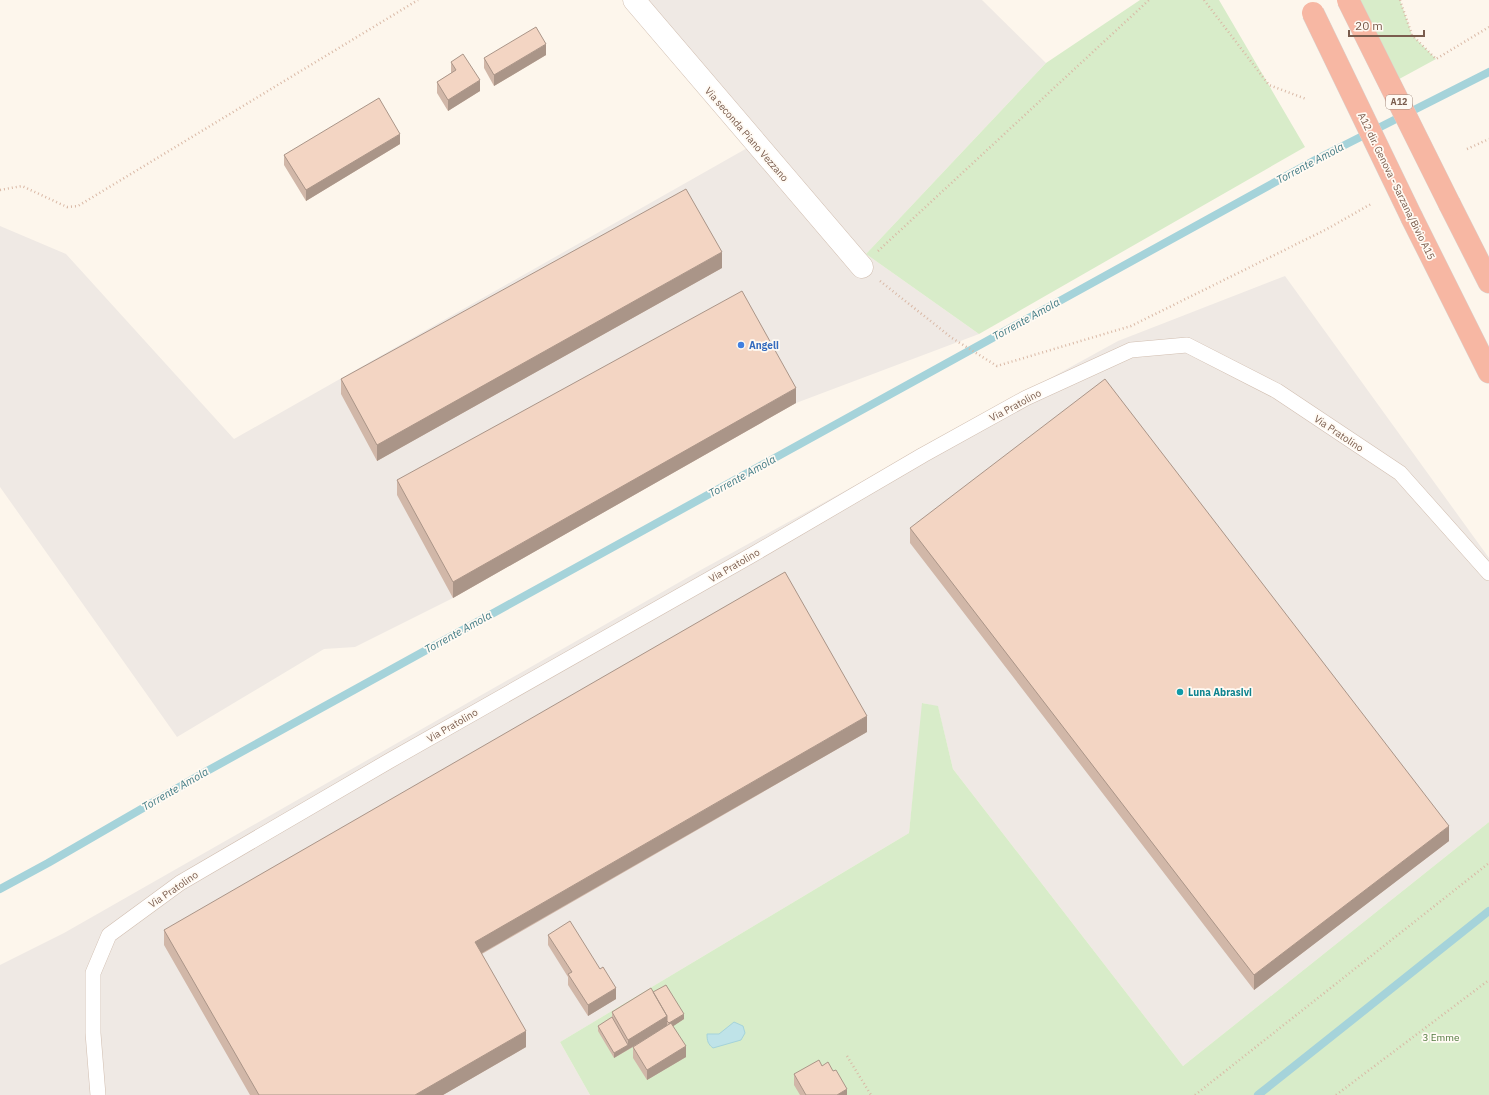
<svg xmlns="http://www.w3.org/2000/svg" width="1489" height="1095" viewBox="0 0 1489 1095" font-family="'IBM Plex Sans',sans-serif">
	<style>
		.industrial { fill: #efe9e4 }
		.green { fill: #d8ecc9 }
		.water { fill: #bfe3e8; stroke: #a5d3da }
		.lines { fill: none; stroke-linecap: round; stroke-linejoin: round }
		.stream { stroke: #a5d3da; stroke-width: 8 }
		.lane-casing { stroke: #d1beb0; stroke-width: 16 }
		.street-casing { stroke: #d1beb0; stroke-width: 23 }
		.highway-casing { stroke: #dad1cd; stroke-width: 23 }
		.path { stroke: #d9b8a5; stroke-width: 2.5; stroke-dasharray: 1 3; stroke-linecap: butt }
		.lane { stroke: #fff; stroke-width: 15 }
		.street { stroke: #fff; stroke-width: 22 }
		.highway { stroke: #f7b7a3; stroke-width: 22 }
		.highway-bridge-casing { stroke: #dad1cd; stroke-width: 23; stroke-linecap: butt }
		.highway-bridge { stroke: #f7b7a3; stroke-width: 22 }
		.wall { fill: #d1b7a8 }
		.shaded-wall { fill: #aa9588 }
		.building { fill: #f3d5c3; stroke: #aa9588 }
		.shop-dot { fill: #3f7fe0; stroke: #fffaf3; stroke-width: 1.5 }
		.culture-dot { fill: #0f9aa8; stroke: #fffaf3; stroke-width: 1.5 }
		.labels { text-anchor: middle; stroke-width: 3.5; stroke-linejoin: round; paint-order: stroke }
		.shield { fill: #fffaf3; stroke: #a28b7f; stroke-width: 1 }
		.shield-label { font-size: 9px; font-weight: bold; fill: #7a5c4d }
		.street-label { font-size: 10px; fill: #7a5c4d; stroke: #fffaf3 }
		.shop-label { font-size: 10px; font-weight: bold; fill: #366cbe; stroke: #fffaf3; text-anchor: start }
		.culture-label { font-size: 10px; font-weight: bold; fill: #0d838f; stroke: #fffaf3; text-anchor: start }
		.park-label { font-size: 10px; fill: #537a41; stroke: #fffaf3 }
		.water-label { font-size: 11px; font-style: italic; fill: #437c86; stroke: #fffaf3 }
	</style>
	<rect width="100%" height="100%" fill="#fdf6ec"/>
	<path class="industrial" d="M644,0H982L1046,63L866,254L979,334L796,403L453,598L355,647L324,649L177,737L0,487V226L66,254L234,439L765,138Z
		M1285,276L1489,558V822L1183,1066L953,769L938,707L923,703L909,833L560,1042L590,1095H0V965L64,933L699,571L1118,341Z"/>
	<path class="green" d="M1140,0H1219L1305,147L979,334L866,254L1046,63Z
		M1348,0H1400L1412,35L1436,59L1390,84Z
		M922,703L938,706L953,769L1183,1066L1489,822V1095H590L560,1042L909,833Z"/>
	<path class="water" d="M734,1022L743,1026L745,1033L741,1040L713,1048C708,1044 707,1041 707,1034H719Z"/>
	<g class="lines">
		<path class="stream" d="M0,889L48,863L207,771L1317,159L1489,72
			M1258,1095L1489,911"/>
		<g class="lane-casing">
			<path id="lane" d="M98,1095L93,1033V973L109,935L180,883L389,761L752,555L923,455L1026,398L1131,350L1187,345L1277,391L1400,473L1489,573"/>
		</g>
		<g class="street-casing">
			<path id="street" d="M634,0L862,267"/>
		</g>
		<g class="highway-casing">
			<path id="highway" d="M1450,205L1489,282
				M1412,218L1489,372"/>
		</g>
		<path class="path" d="M1204,0L1269,85L1306,99
			M1400,0L1412,35L1436,59L1489,27
			M1467,149L1489,139
			M0,190L22,186L67,207L78,206L418,0
			M878,251L1149,0
			M880,281L952,338L997,366L1131,326L1327,229L1371,204
			M847,1056L871,1095
			M1195,1095L1489,863
			M1336,1095L1489,980"/>
		<use href="#lane" class="lane"/>
		<use href="#street" class="street"/>
		<use href="#highway" class="highway"/>
		<g class="highway-bridge-casing">
			<path id="highway-bridge" d="M1348,0L1450,205
				M1313,13L1412,218"/>
		</g>
		<use href="#highway-bridge" class="highway-bridge"/>
	</g>
	<path class="wall" d="M546,55L494,86L484,68V58Z
		M451,62L480,91L448,111L437,93V82L451,73Z
		M400,144L306,201L284,165V155Z
		M722,268L377,461L341,394V379Z
		M796,403L453,598L397,495V480Z
		M910,528L1449,841L1254,990L910,543Z
		M867,732L482,954L526,1047L443,1095H250L164,945V930Z
		M548,935L616,999L588,1016L568,985V977L548,945Z
		M653,992L684,1019L673,1026L686,1057L647,1080L633,1058V1047L614,1058L598,1031V1026L612,1017V1012Z
		M822,1066L847,1095H800L794,1085V1074Z"/>
	<path class="shaded-wall" d="M546,44V55L494,86V75Z
		M480,80V91L448,111V100Z
		M400,134V144L306,201V190Z
		M722,252V268L377,461V445Z
		M796,388V403L453,598V582Z
		M867,716V732L475,957V942Z
		M1449,826V841L1254,990V975Z
		M616,988V999L588,1016V1005Z
		M684,1014V1019L669,1029V1023Z
		M667,1016V1026L614,1058V1053L628,1045V1040Z
		M526,1031V1047L443,1095H415Z
		M686,1046V1057L647,1080V1070Z
		M847,1089V1095H837Z"/>
	<path class="building" d="M536,27L546,44L494,75L484,58Z
		M463,54L480,80L448,100L437,82L456,70L451,62Z
		M379,98L400,134L306,190L284,155Z
		M686,189L722,252L377,445L341,379Z
		M742,291L796,388L453,582L397,480Z
		M1105,379L1449,826L1254,975L910,528Z
		M785,572L867,716L475,942L526,1031L415,1095H259L164,930Z
		M570,921L600,969L603,967L616,988L588,1005L568,974L572,972L548,935Z
		M666,985L684,1014L669,1023L667,1021V1016L653,992Z
		M651,988L667,1016L628,1040L612,1012Z
		M612,1017L628,1045L614,1053L598,1026Z
		M671,1023L686,1046L647,1070L633,1047Z
		M819,1060L822,1066L828,1062L833,1071L836,1070L847,1089L837,1095H806L794,1074Z"/>
	<circle class="shop-dot" cx="741" cy="345" r="4"/>
	<circle class="culture-dot" cx="1180" cy="692" r="4"/>
	<g class="labels">
		<rect class="shield" x="1386" y="95" width="26" height="14" rx="3"/>
		<g class="shield-label">
			<text x="1399" y="105">A12</text>
		</g>
		<g class="street-label">
			<text transform="translate(747 134) rotate(49)" y="4">Via seconda Piano Vezzano</text>
			<text transform="translate(1397 186) rotate(64)" y="4">A12 dir. Genova - Sarzana/Bivio A15</text>
			<text transform="translate(1015 405) rotate(-28)" y="4">Via Pratolino</text>
			<text transform="translate(1339 433) rotate(34)" y="4">Via Pratolino</text>
			<text transform="translate(734 565) rotate(-30)" y="4">Via Pratolino</text>
			<text transform="translate(452 725) rotate(-30)" y="4">Via Pratolino</text>
			<text transform="translate(173 889) rotate(-34)" y="4">Via Pratolino</text>
		</g>
		<g class="shop-label">
			<text x="749" y="349">Angeli</text>
		</g>
		<g class="culture-label">
			<text x="1188" y="696">Luna Abrasivi</text>
		</g>
		<g class="park-label">
			<text x="1441" y="1041">3 Emme</text>
		</g>
		<g class="water-label">
			<text transform="translate(1310 163) rotate(-28)" y="4">Torrente Amola</text>
			<text transform="translate(1026 319) rotate(-29)" y="4">Torrente Amola</text>
			<text transform="translate(742 476) rotate(-29)" y="4">Torrente Amola</text>
			<text transform="translate(458 632) rotate(-29)" y="4">Torrente Amola</text>
			<text transform="translate(175 789) rotate(-30)" y="4">Torrente Amola</text>
		</g>
	</g>
	<path d="M1349 30v6h75v-6" fill="none" stroke="#7a5c4d" stroke-width="2"/>
	<text x="1355" y="30" font-size="12" fill="#7a5c4d" stroke="#fffaf3" stroke-width="3" paint-order="stroke">20 m</text>
</svg>
